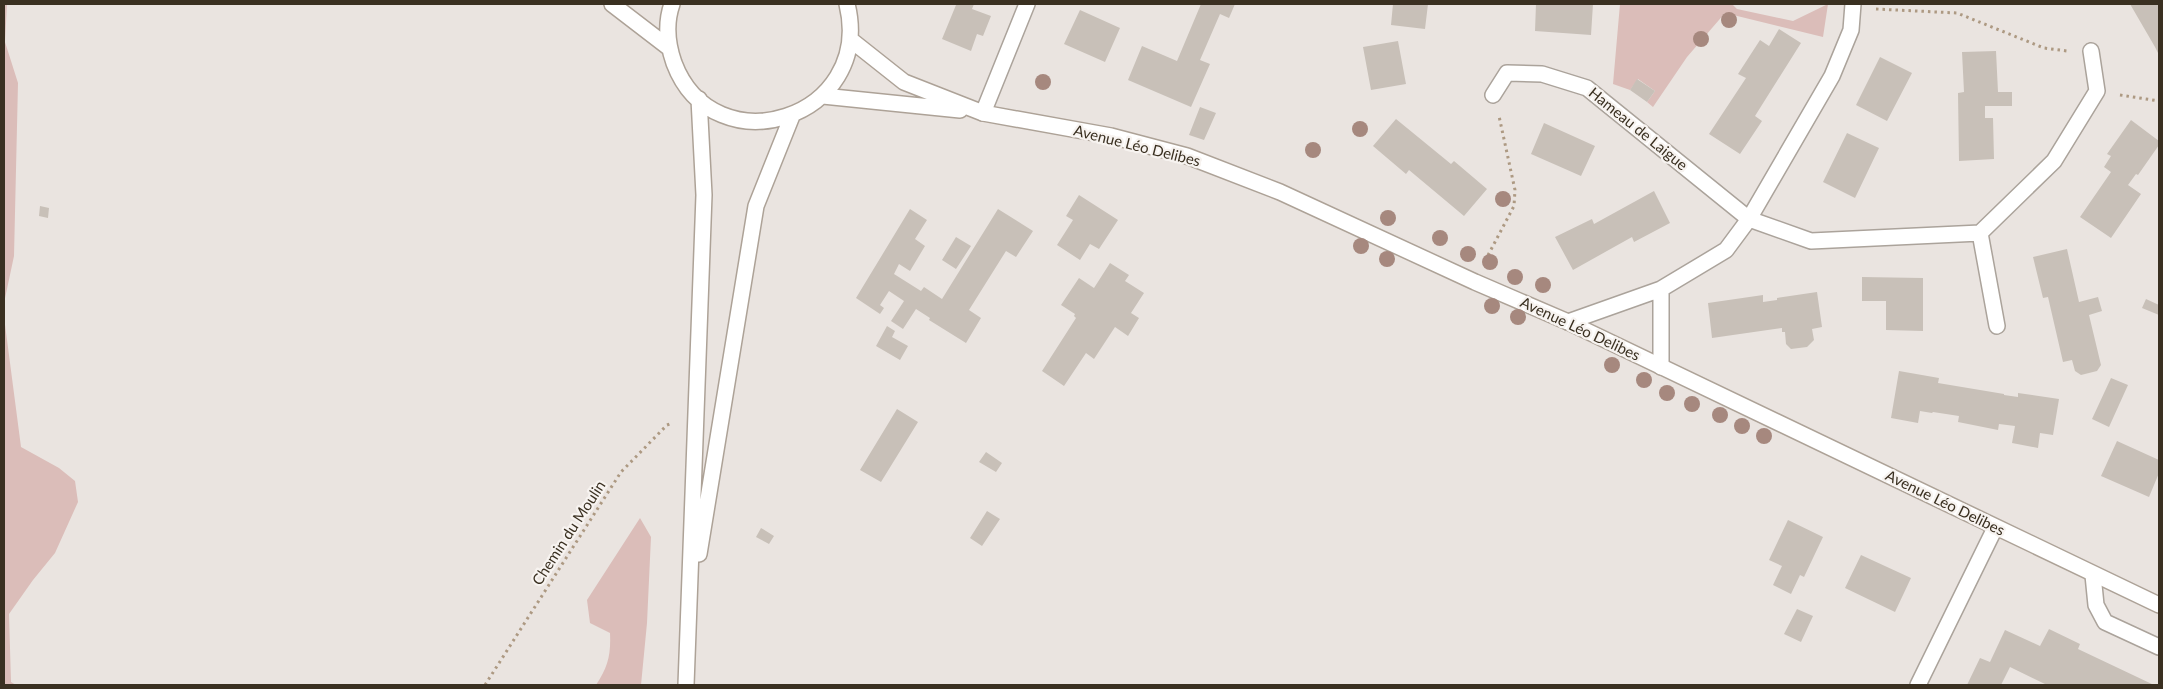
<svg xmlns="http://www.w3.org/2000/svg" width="2163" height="689" viewBox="0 0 2163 689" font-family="Lato,sans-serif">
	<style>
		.green { fill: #dbbdb9 }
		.building { fill: #c8c0b8 }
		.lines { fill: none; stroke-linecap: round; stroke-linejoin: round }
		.service-casing { stroke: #aba39b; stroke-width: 18 }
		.minor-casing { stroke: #aba39b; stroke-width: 18 }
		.secondary-casing { stroke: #ada297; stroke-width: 18 }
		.path { stroke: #ad9982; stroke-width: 3; stroke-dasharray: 2.5 4; stroke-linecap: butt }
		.service { stroke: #fff; stroke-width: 15 }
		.minor { stroke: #fff; stroke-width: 15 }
		.secondary { stroke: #fff; stroke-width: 15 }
		.tree { fill: #a6887e }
		.labels { text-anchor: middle; stroke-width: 4.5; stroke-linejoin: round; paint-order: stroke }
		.street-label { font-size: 15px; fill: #3a3021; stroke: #f7f3f0 }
	</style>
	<rect width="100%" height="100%" fill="#eae4e0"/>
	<path class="green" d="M4,4H7L5,42L18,83L14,256L4,303Z
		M1620,4H1732L1737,9L1793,21L1828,4L1823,37L1725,13L1687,57L1653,107L1647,102L1655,91L1638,79L1630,90L1613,84Z
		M4,317L21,447L59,468L75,481L78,502L55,553L33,580L9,614L11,682L16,685H4Z
		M640,518L651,537L647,623L641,685H596C608,667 611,655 610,633L590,623L587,600Z"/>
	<path class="building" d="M953,4H974L972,9L991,16L983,36L977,34L971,51L942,39L956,5Z
		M1201,4H1235L1229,18L1220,14L1200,60L1210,64L1191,107L1128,80L1142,46L1177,61Z
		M1393,4H1428L1425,29L1391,25Z
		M1536,4H1593L1591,35L1535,31Z
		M2130,4H2159V55L2155,47Z
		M1080,10L1120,28L1105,62L1064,44Z
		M1779,29L1801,43L1755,116L1762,121L1740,154L1709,134L1746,78L1738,74L1760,40L1769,46Z
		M1398,41L1406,84L1371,90L1363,47Z
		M1996,51L1998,92H2012V106H1985V118H1993L1994,159L1959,161L1958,93L1964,92L1962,52Z
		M1880,57L1912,73L1887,121L1856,105Z
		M1637,79L1655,91L1647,102L1630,90Z
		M1200,107L1216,113L1204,140L1189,135Z
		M1396,119L1451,164L1454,161L1487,189L1464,216L1409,170L1406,174L1373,146Z
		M2131,120L2159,141V145L2138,175L2136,174L2128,185L2141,194L2111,238L2080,217L2111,172L2104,167L2111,156L2107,154Z
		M1544,123L1595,146L1581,176L1531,154Z
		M1847,133L1879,148L1855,198L1823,182Z
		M1654,191L1670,223L1634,242L1632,237L1573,270L1555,237L1592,219L1594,224Z
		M1079,195L1118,220L1099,249L1090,244L1080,260L1057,245L1073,220L1066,216Z
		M40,206L49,208L48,218L39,216Z
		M910,209L927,220L915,239L925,246L910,271L899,264L894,274L921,291L924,287L942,299L998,209L1033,231L1016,257L1006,251L969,310L981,318L966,343L929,320L930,318L916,309L903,329L891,321L904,301L889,291L880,305L884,308L880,314L856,298Z
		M956,237L971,246L956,269L942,260Z
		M2067,249L2079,302L2098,297L2102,311L2089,315L2101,365L2097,371L2081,375L2075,371L2072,360L2063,362L2048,297L2043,298L2033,257Z
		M1110,263L1129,275L1125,281L1144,293L1131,313L1139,318L1128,336L1115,327L1094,359L1086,353L1064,386L1042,371L1076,318L1074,316L1075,314L1061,305L1079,278L1094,288Z
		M1862,277L1923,278V331L1886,330V301H1862Z
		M1817,292L1822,327L1812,329L1814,340L1807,347L1791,349L1786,344L1785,332H1782V328L1712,338L1708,303L1763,295V302L1777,300V298Z
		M2146,299L2159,305V315L2142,308Z
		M887,326L895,331L892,337L908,346L900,360L876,346Z
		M1899,371L1939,378L1938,383L2004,394V395L2018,397V393L2059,399L2053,435L2040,433L2038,448L2012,443L2015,426L1999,424L1998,430L1958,422L1959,416L1933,412L1932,413L1920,411L1918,423L1891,418Z
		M2111,378L2128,385L2109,427L2092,419Z
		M897,409L918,422L881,482L860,470Z
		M2117,441L2159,460V473L2149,497L2101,476Z
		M986,452L1002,463L996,472L979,462Z
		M987,511L1000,519L982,546L970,538Z
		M1788,520L1823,537L1804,577L1800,575L1791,594L1773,585L1782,566L1769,560Z
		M761,528L774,536L769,544L756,537Z
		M1861,555L1911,578L1895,612L1845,588Z
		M1797,609L1813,616L1801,642L1784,634Z
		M2049,629L2080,644L2078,649L2154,685H2047L2010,667L2001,685H1967L1980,658L1990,662L2005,630L2040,646Z"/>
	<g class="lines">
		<g class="service-casing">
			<path id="service" d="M983,113L1027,4
				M2093,575L2096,605L2105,622L2159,647
				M1918,685L1995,528"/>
		</g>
		<g class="minor-casing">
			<path id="minor" d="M1493,95L1507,73L1542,74L1587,88L1749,219L1811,241L1980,233L1997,326
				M1980,233L2054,161L2097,91L2091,51
				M1568,322L1661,289L1726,250L1749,219L1832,76L1851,30L1853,4
				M1661,367V289"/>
		</g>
		<g class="secondary-casing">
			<path id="secondary" d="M612,4L668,47
				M672,4C665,24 667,43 674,63C714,169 875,119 847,4
				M851,40L904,82L983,113L1111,136L1187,156L1280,192L1475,282L1568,322L2159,605
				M823,96L960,110
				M699,554L756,206L792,116
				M686,685L704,195L699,99"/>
		</g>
		<path class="path" d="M1876,9L1957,13L2044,48L2067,51
			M2120,95L2159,101
			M1485,261L1514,206L1515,190L1499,116
			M485,685L621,472L667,425L672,423"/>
		<use href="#service" class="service"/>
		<use href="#minor" class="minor"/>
		<use href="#secondary" class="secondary"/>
	</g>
	<g class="tree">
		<circle cx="1729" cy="20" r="8"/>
		<circle cx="1701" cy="39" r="8"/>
		<circle cx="1043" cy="82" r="8"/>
		<circle cx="1360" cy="129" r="8"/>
		<circle cx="1313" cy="150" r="8"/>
		<circle cx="1503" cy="199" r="8"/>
		<circle cx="1388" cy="218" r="8"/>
		<circle cx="1440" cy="238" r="8"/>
		<circle cx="1361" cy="246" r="8"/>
		<circle cx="1468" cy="254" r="8"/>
		<circle cx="1387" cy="259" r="8"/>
		<circle cx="1490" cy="262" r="8"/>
		<circle cx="1515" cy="277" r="8"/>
		<circle cx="1543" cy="285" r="8"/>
		<circle cx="1492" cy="306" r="8"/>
		<circle cx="1518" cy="317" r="8"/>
		<circle cx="1612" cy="365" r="8"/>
		<circle cx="1644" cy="380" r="8"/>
		<circle cx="1667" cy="393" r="8"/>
		<circle cx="1692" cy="404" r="8"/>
		<circle cx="1720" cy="415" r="8"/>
		<circle cx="1742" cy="426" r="8"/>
		<circle cx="1764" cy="436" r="8"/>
	</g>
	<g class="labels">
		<g class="street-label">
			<text transform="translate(1638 129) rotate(39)" y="5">Hameau de Laigue</text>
			<text transform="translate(1137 146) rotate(14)" y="5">Avenue Léo Delibes</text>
			<text transform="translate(1580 329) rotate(25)" y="5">Avenue Léo Delibes</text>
			<text transform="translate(1945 503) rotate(26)" y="5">Avenue Léo Delibes</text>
			<text transform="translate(569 533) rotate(-57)" y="5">Chemin du Moulin</text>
		</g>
	</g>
	<rect width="2163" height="689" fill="none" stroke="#3a3021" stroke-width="10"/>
</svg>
